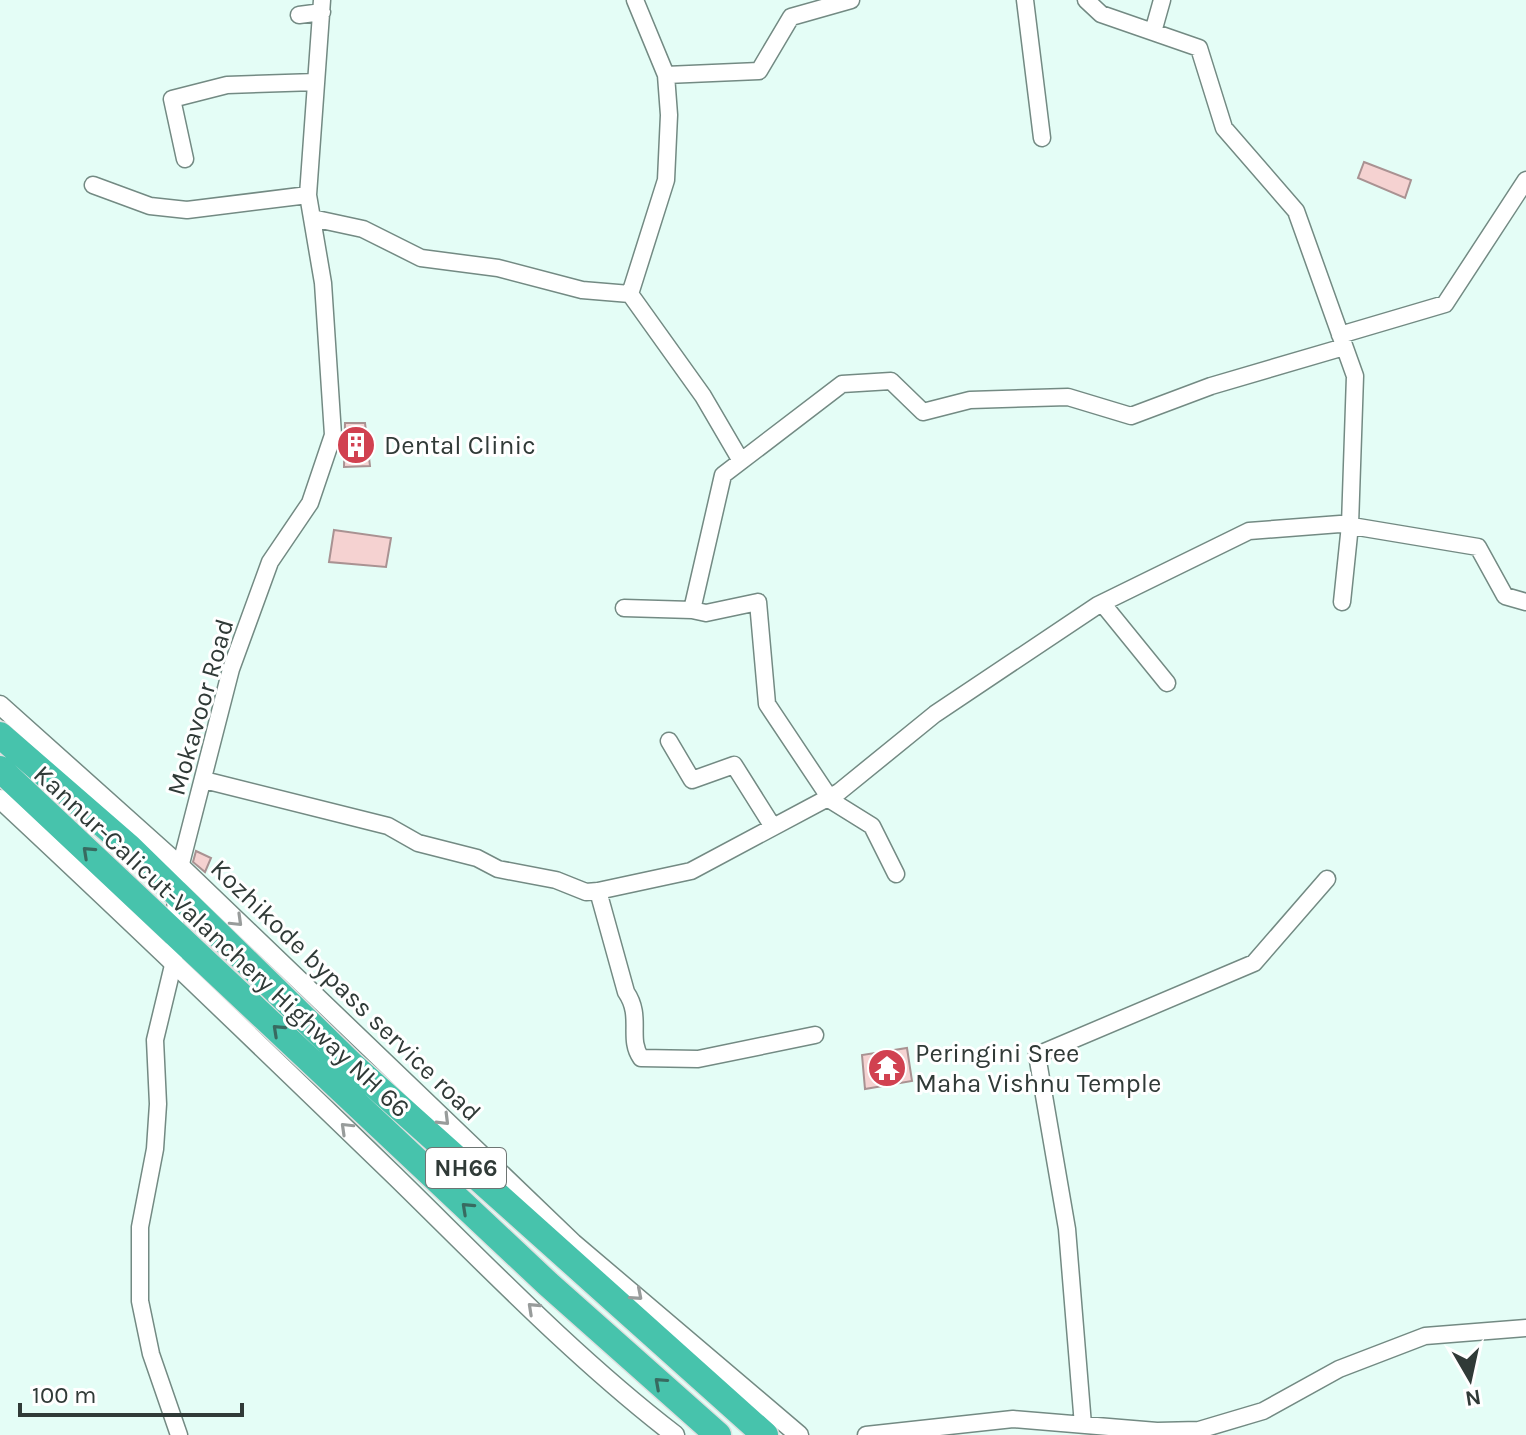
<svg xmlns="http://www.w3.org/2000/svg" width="1526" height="1435" viewBox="0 0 1526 1435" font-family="Karla,sans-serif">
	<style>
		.building { fill: #f5d2d1; stroke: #a99292; stroke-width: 2 }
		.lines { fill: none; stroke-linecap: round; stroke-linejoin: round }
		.minor-casing { stroke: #738a83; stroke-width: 19 }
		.tertiary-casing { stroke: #738a83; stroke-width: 21 }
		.trunk-casing { stroke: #dedfdf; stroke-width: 29 }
		.minor { stroke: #fff; stroke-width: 16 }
		.tertiary { stroke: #fff; stroke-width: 18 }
		.trunk { stroke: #47c3ac; stroke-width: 26 }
		.oneway { stroke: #386a60 }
		.oneway2 { stroke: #989c9b }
		.labels { text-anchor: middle; stroke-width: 6; stroke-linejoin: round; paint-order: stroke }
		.shield { fill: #fff; stroke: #6e7573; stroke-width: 2 }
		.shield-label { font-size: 24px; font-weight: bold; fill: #303a37 }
		.poi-label { font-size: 26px; fill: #303a37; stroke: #fff; text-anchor: start }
		.street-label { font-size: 26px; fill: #303a37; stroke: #fff }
	</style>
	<rect width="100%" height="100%" fill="#e4fdf6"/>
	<path class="building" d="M1364,162L1411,180L1405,198L1358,178Z
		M345,423H365L370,466L344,467Z
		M334,530L391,538L386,567L329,562Z
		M196,851L211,858L205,872L193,862Z
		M907,1048L912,1081L865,1089L862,1055Z"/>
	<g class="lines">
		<g class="minor-casing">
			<path id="minor" d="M635,0L666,75L759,71L791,17L851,0
				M1025,0L1042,138
				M1086,0L1101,14L1199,48L1224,128L1296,211L1355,376L1350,525L1342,602
				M299,15L322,12
				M1153,32L1162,0
				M185,159L172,99L227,85L316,82
				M93,185L150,206L187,210L308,195
				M312,218L363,229L421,258L498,268L582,290L630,294L703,396L741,461
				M630,294L666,180L669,115L666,75
				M1340,335L1445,304L1526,180
				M1102,603L1167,683
				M624,608L692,610
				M669,741L692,780L734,765L773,827
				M204,780L388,826L418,843L477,858L498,869L556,880L586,892L598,891L691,871L839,792L935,714L1098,605L1249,531L1340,524L1478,547L1505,596L1526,602
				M829,797L767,704L758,602L706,613L692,610L723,475L842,384L891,381L923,412L970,400L1068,397L1131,416L1211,386L1344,347
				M827,798L872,826L896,874
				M598,891L626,992C643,1017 627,1038 641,1058L698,1059L815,1035
				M1083,1425L1067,1229L1037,1055L1254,963L1327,879
				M179,1435L151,1354L140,1301V1227L155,1149L158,1104L155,1040L174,961L176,883L231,669L270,562L310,503L333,435L323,283L308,195L322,0
				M866,1435L1013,1419L1157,1431L1199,1430L1263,1411L1339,1369L1425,1336L1526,1328"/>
		</g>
		<g class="tertiary-casing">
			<path id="tertiary" d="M0,705L181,867L573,1243L799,1435
				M0,799C133,923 264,1049 395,1176C485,1264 575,1358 675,1435"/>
		</g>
		<g class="trunk-casing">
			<path id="trunk" d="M0,735L129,847L352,1065L765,1435
				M0,769L548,1284L718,1435"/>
		</g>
		<use href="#minor" class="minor"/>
		<use href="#tertiary" class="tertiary"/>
		<use href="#trunk" class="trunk"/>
	</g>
	<defs><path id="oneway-chevron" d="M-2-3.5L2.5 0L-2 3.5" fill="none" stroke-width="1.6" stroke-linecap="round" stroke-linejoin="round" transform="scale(2)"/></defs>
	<g class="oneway">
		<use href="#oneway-chevron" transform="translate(88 852) rotate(-137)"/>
		<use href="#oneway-chevron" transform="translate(278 1030) rotate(-137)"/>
		<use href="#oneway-chevron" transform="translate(467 1208) rotate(-137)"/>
		<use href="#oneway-chevron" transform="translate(660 1383) rotate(-138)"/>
	</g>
	<g class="oneway2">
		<use href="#oneway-chevron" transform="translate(237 921) rotate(44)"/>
		<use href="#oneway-chevron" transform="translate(444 1120) rotate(45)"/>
		<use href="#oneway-chevron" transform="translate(346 1128) rotate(-136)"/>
		<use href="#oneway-chevron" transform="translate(637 1295) rotate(41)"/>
		<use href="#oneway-chevron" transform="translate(533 1308) rotate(-137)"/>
	</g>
	<defs>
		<g id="building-disc" transform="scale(2)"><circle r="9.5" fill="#d14150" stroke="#fff"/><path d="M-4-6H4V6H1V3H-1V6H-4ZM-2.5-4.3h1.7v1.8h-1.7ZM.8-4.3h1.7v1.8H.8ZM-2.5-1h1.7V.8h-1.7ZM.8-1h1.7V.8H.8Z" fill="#fff"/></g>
		<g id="temple-disc" transform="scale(2)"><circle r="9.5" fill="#d14150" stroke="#fff"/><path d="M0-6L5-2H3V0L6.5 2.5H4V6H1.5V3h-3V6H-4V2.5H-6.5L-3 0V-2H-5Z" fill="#fff"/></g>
	</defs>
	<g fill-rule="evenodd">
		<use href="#building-disc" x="356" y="445"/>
		<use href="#temple-disc" x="887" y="1068"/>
	</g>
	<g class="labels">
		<rect class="shield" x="426" y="1148" width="80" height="40" rx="6"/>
		<g class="shield-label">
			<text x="466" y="1176">NH66</text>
		</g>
		<g class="poi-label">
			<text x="384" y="454">Dental Clinic</text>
			<text x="915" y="1062">Peringini Sree<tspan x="915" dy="30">Maha Vishnu Temple</tspan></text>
		</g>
		<g class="street-label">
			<text transform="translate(200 707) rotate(-74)" y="9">Mokavoor Road</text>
			<text transform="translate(222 941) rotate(43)" y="9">Kannur-Calicut-Valanchery Highway NH 66</text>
			<text transform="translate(346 990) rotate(44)" y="9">Kozhikode bypass service road</text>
		</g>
	</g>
	<g transform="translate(1470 1379) rotate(171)" stroke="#ffffff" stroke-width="6" paint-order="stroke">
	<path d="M0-6L14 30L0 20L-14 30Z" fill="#303a37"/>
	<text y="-12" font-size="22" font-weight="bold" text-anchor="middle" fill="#303a37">N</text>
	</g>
	<path d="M20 1403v12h222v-12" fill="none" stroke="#303a37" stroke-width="4"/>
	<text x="32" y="1403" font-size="24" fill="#303a37" stroke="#ffffff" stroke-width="6" paint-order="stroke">100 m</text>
</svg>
